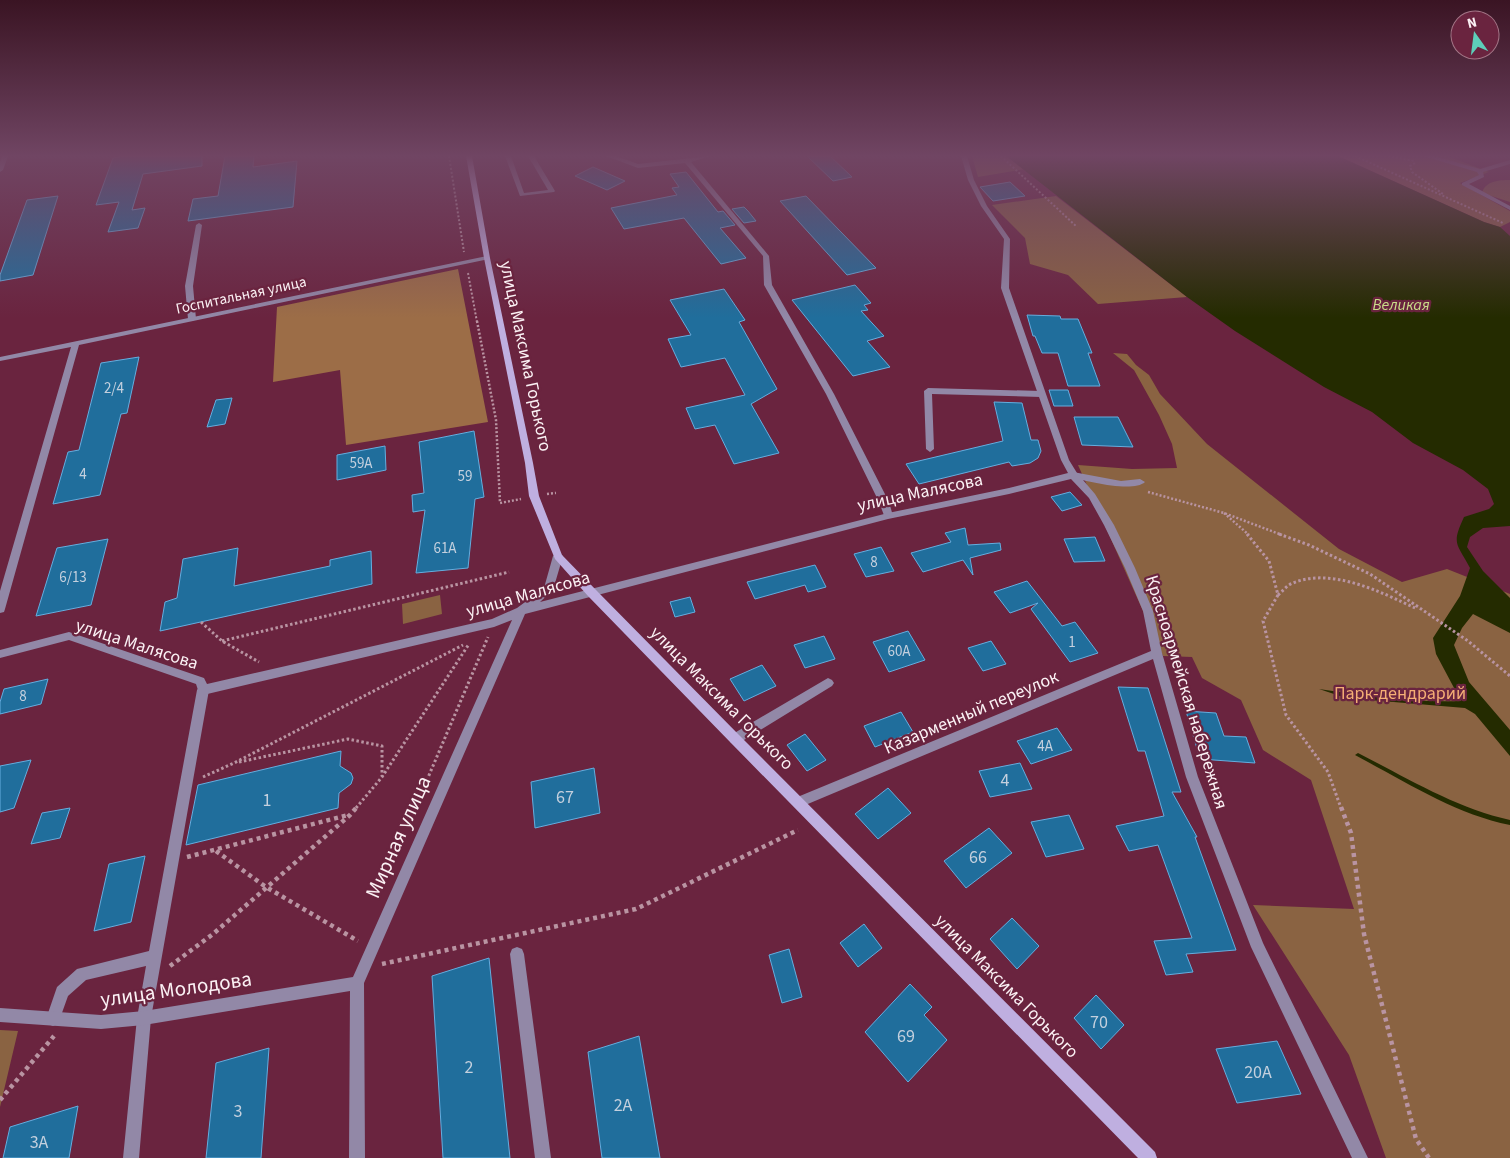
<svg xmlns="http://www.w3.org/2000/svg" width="1510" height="1158" viewBox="0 0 1510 1158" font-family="'Source Sans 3',sans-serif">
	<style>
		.green { fill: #8a6342 }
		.forest { fill: #9c6d47 }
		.water { fill: #242b00 }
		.building { fill: #206e9c; stroke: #64aedf }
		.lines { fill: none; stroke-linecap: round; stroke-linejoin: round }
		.path-far3 { stroke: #b994a2; stroke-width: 2; stroke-dasharray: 2 2; stroke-linecap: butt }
		.path-far2 { stroke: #b994a2; stroke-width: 2.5; stroke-dasharray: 2 2; stroke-linecap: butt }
		.path-far1 { stroke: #b994a2; stroke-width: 3; stroke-dasharray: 2.5 2.5; stroke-linecap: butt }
		.path { stroke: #b994a2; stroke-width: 4.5; stroke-dasharray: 4 4; stroke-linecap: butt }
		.lane { fill: #9288a7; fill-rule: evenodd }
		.street { fill: #9288a7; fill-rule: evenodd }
		.secondary { fill: #bfafe0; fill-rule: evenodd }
		.labels { text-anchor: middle; stroke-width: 4.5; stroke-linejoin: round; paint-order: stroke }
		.far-street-label { font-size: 15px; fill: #fbf1f4; stroke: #6a243f }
		.number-label { font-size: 15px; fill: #c4d0de }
		.far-water-label { font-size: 16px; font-style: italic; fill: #c9dc88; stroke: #6a243f }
		.street-label { font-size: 18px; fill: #fbf1f4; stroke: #6a243f }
		.park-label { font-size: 18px; fill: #f4ae75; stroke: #6a243f }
		.near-number-label { font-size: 18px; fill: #c4d0de }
		.near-street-label { font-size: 21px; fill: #fbf1f4; stroke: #6a243f }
	</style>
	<rect width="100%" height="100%" fill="#6a243f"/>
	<path class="green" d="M972,156H1006L1025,169L978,177Z
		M1338,156H1447L1489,172L1460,183L1510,211V222L1500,227L1484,222Z
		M1510,180V202L1482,193C1485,181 1499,180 1510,180Z
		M1056,196L1187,297L1098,304L1068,275L1030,264L1025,238L992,205Z
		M1113,353L1127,354L1136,365L1149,375L1160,394L1207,444L1339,549L1402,582L1447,569L1510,594V1158H1386L1349,1055L1253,905L1354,909L1311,780L1263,750L1241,700L1202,678L1192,657L1163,656L1078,465L1132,469L1177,468L1172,444L1159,415L1134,370Z
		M440,595L442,614L403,624L402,604Z
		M0,1030L18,1031L0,1107Z"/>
	<path class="forest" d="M458,269L488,422L346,445L340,370L273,382L277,307Z"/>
	<path class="water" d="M1006,156H1338L1484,222L1500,227L1510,236V526L1483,528L1470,537L1467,547L1483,571L1510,598V633L1473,614L1462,628L1454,645L1469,682L1510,730V756L1475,714L1465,708L1346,698L1319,689C1365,696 1414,703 1461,701L1436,654L1433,638L1460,596L1470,568C1457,543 1451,545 1464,517L1489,509L1494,504L1488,489L1463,470L1413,443L1372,412L1324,387L1235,331L1187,297Z
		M1358,753C1407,778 1456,808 1510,820V825C1455,814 1404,781 1355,755Z"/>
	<path class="building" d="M123,156H202V166L143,174L132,210L145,208L138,228L108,232L119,202L96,205L113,158Z
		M225,156H254L253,167L297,161L293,207L188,221L193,199L218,196Z
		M807,156H830L852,177L833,181Z
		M593,167L625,181L607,190L575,176Z
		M686,172L718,212L723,211L735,225L720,228L746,258L721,264L684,218L624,229L611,208L677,195L672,188L679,187L670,174Z
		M1010,182L1025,196L993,201L980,187Z
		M58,196L33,275L0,281V275L27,200Z
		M806,196L876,268L847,275L780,201Z
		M744,207L748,211L756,221L744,223L732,209Z
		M855,285L871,303L864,305L868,310L861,311L884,336L867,341L890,367L853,376L792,300Z
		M724,289L745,320L739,322L777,389L751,404L779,453L734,464L715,425L695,429L686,408L745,395L725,358L681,367L668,339L691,335L670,300Z
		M1027,315L1060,316L1061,319H1078L1092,353H1088L1100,386H1068L1058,353H1042L1035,336H1033Z
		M139,357L127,413L121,414L100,495L53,504L68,452L79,450L101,363Z
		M1049,390H1068L1073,406H1054Z
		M232,398L225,424L207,427L216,400Z
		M994,402L1022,403L1031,440H1038L1041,451L1038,458L1030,463L1012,466L1009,462L919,484L906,464L1003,441Z
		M1074,417H1118L1133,447L1082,445Z
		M474,431L484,497L475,499L468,568L416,573L425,510L413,512L412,495L424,493L419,442Z
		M385,446L386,470L337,480V455Z
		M1070,492L1082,505L1062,511L1051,497Z
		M965,528L968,545L1000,543L1001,550L970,558L973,575L963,560L923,572L911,553L951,542L945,533Z
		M1095,537L1105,561L1074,562L1064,539Z
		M108,539L91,605L36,616L57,548Z
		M881,547L894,571L866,577L854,554Z
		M238,548L234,586L330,566V560L371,551L372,584L160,631L165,602L177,598L183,559Z
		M815,565L826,587L808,592L805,585L755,599L747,582Z
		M1027,581L1062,626L1075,622L1098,653L1070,662L1031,609L1038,603L1010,613L994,592Z
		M690,597L695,612L675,617L670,602Z
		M908,631L925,660L889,672L873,642Z
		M824,636L835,659L805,668L794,645Z
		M991,641L1006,664L983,671L968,648Z
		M762,665L776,686L744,701L730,679Z
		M48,679L41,704L0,714V702L4,689Z
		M1118,687L1148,688L1181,792H1172L1197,837H1195L1236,950L1186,954L1193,972L1166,975L1154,941L1192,938L1158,845L1129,851L1116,826L1164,816L1145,751H1138Z
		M1186,711L1216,713L1224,736L1246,737L1255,763L1200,759Z
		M901,712L913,732L875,747L864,726Z
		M1057,728L1072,750L1031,764L1017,741Z
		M805,734L826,760L807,771L787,745Z
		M341,751L340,766L351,773L353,778L351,784L339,793L338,808L186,845L198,785Z
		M31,760L14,808L0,812V766Z
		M1020,763L1032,789L990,797L979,771Z
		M594,768L600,813L535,828L531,782Z
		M888,788L911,813L878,839L855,814Z
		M70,808L60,838L31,844L42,813Z
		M1069,815L1084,849L1046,857L1031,822Z
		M989,828L1012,853L966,888L944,861Z
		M145,856L131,922L94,931L109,864Z
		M1012,918L1039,946L1017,969L990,939Z
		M864,924L882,948L858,967L840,943Z
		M789,949L802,997L782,1003L769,955Z
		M489,958L510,1158H443L432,976Z
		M910,984L932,1007L924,1015L947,1040L908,1082L865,1032Z
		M1096,995L1124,1025L1101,1049L1074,1018Z
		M639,1036L660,1158H602L588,1052Z
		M1277,1041L1301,1094L1237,1103L1216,1049Z
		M269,1048L261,1158H206L216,1063Z
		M78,1106L69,1158H3L10,1127Z"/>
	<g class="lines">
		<path class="path-far3" d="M449,156L464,252
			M1001,156L1077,227
			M1355,156L1503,223
			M1388,156L1415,161
			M1415,163L1410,166L1412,172L1443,194
			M468,273L477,322"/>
		<path class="path-far2" d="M477,321L496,420L500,503L521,499
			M1148,492L1224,513L1282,535
			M547,494L556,493
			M1224,513L1249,535"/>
		<path class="path-far1" d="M1247,534L1269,561L1278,595L1263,621L1286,715L1328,772L1341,808
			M1279,534L1309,545L1370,574L1468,641L1510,676
			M1278,595C1283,591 1287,585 1293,583C1331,567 1381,592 1415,608
			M201,622L222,641L259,662
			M222,641L509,572
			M239,762L348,739L382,746V776
			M203,777L234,763L463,645
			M356,808L382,777L469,644
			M415,808L488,637"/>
		<path class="path" d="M1341,807L1351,833L1364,934L1416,1139L1429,1158
			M412,815L416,807
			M216,851L266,887L358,941
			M187,857L348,815
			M382,964L636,909L798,830
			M170,966L213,934L350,815L357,807
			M0,1100L54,1036"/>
		<path class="lane" d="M505,156H511L524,193L548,190L528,156H534L555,191L554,192L520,196Z
			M606,156H616L638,164L710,156L691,162L769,256L772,285L834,394L889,502L893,516L891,518H885L879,502L826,394L764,285L763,256L685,163L638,168Z
			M199,223L202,225L193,286L196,319L192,321L188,319L185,286L196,225Z
			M928,388L1041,391L1045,394L1041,397L932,394L934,449L930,452L926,449L924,391Z
			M1073,472L1121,481L1140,479L1145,482C1133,493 1086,481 1070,477L1069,475L1070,473Z
			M828,678L832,680L834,683L832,686L739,743L735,744L731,743L729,739L731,735Z
			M203,685L207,687L209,690L151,1018L139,1158H123L137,1018L146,966L86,980L68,996L58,1024L53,1026L48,1024L46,1019L57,987L77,969L149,951L197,690L199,687Z
			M517,947L522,949L524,954L551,1158H535L510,954L512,949Z"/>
		<path class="street" d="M2,156H8L3,170L0,172V162Z
			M961,156H967L974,180L987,206L1010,239L1009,288L1069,460L1077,473L1095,494L1114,525L1135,568L1153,611L1162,653L1198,777L1263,943L1368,1158H1352L1251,947L1186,777L1153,659L803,806L799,808L795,806L793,802L795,798L1151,651L1143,611L1125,568L1104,525L1089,498L1071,479L1009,494L888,519L525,614L364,983L365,1158H349L350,991L144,1025L101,1029L0,1022V1008L101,1015L144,1011L353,977L512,620L494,627L203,695L199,693L196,684L69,640L0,658V650L69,632L204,678L207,684L492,619L517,608L544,588L553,556L558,552L563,556L553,590L540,602L888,513L1009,488L1068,473L1061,460L1001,288L1004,239L981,206L968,180Z
			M1423,156H1434L1480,169L1510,160V164L1483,172L1484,177L1469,184L1510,206V210L1462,185V183L1479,175L1477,172Z
			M487,256L490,258L489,259L79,345L5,609L4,612L0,613V591L71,347L0,361V357Z"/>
		<path class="secondary" d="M466,156H472L490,258L533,463L539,496L562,555L596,590L739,735L1155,1152L1157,1158H1138L731,743L588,596L555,559L529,496L525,463L484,258Z"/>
	</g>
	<linearGradient id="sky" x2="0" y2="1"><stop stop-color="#3a1423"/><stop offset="0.49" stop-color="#704563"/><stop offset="1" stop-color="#704563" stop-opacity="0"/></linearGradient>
	<rect width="1510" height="318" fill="url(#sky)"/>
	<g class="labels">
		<g class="far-street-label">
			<text transform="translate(241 295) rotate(-12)" y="5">Госпитальная улица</text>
		</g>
		<g class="number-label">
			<text x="114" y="393">2/4</text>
			<text x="361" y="468">59А</text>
			<text x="83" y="479">4</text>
			<text x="465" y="481">59</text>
			<text x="445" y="553">61А</text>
			<text x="874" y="567">8</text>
			<text x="73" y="582">6/13</text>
			<text x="1072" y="647">1</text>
			<text x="899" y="656">60А</text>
			<text x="23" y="701">8</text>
			<text x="1045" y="751">4А</text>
		</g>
		<g class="far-water-label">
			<text x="1401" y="310">Великая</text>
		</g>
		<g class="street-label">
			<text transform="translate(526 356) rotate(78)" y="6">улица Максима Горького</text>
			<text transform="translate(920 492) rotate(-12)" y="6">улица Малясова</text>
			<text transform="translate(528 594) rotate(-16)" y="6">улица Малясова</text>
			<text transform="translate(137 644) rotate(18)" y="6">улица Малясова</text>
			<text transform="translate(1187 692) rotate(73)" y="6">Красноармейская набережная</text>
			<text transform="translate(722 698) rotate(45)" y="6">улица Максима Горького</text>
			<text transform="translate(971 712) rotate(-23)" y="6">Казарменный переулок</text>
			<text transform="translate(1007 986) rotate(45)" y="6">улица Максима Горького</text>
		</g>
		<g class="park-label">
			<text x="1400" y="699">Парк-дендрарий</text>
		</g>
		<g class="near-number-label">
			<text x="1005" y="786">4</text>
			<text x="565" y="803">67</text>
			<text x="267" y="806">1</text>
			<text x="978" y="863">66</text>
			<text x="1099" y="1028">70</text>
			<text x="906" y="1042">69</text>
			<text x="469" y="1073">2</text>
			<text x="1258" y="1078">20А</text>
			<text x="623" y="1111">2А</text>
			<text x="238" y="1117">3</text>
			<text x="39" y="1148">3А</text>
		</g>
		<g class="near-street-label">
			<text transform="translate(398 837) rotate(-66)" y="7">Мирная улица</text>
			<text transform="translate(176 989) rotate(-8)" y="7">улица Молодова</text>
		</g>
	</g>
	<g transform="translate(1475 35) rotate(346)"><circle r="24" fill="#6a243f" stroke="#a47687"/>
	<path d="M0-4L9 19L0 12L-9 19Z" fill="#5dceb9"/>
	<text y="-8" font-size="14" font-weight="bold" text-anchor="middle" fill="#fbf1f4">N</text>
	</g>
</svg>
